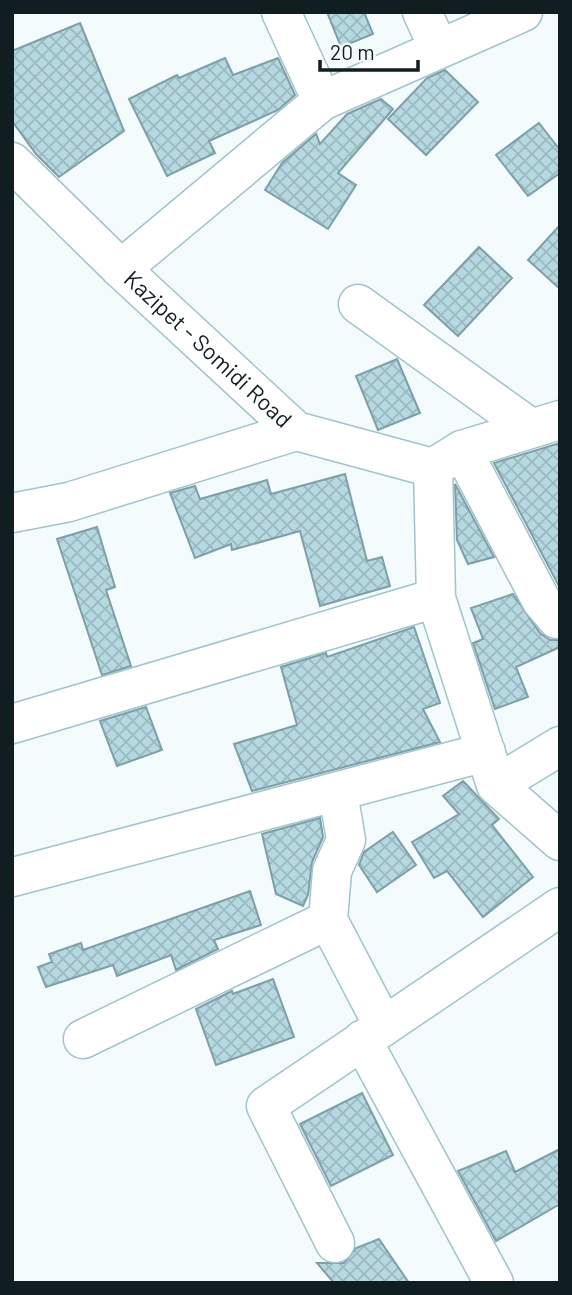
<svg xmlns="http://www.w3.org/2000/svg" width="572" height="1295" viewBox="0 0 572 1295" font-family="Barlow,sans-serif">
	<style>
		.building { fill: url(#building-cross-hatch); stroke: #7d9fa7; stroke-width: 2 }
		.lines { fill: none; stroke-linecap: round; stroke-linejoin: round }
		.street-casing { stroke: #a1c4cc; stroke-width: 41 }
		.secondary-casing { stroke: #a1c4cc; stroke-width: 41 }
		.street { stroke: #fff; stroke-width: 38 }
		.secondary { stroke: #fff; stroke-width: 38 }
		.labels { text-anchor: middle; stroke-width: 7; stroke-linejoin: round; paint-order: stroke }
		.street-label { font-size: 23px; fill: #101d21; stroke: #f4fbfc }
	</style>
	<defs>
		<pattern id="building-cross-hatch" width="8" height="8" patternUnits="userSpaceOnUse" patternTransform="scale(1.75)"><rect width="8" height="8" fill="#b5d8e1"/><path d="M0 0l8 8M0 8l8-8" fill="none" stroke="#9bb9c1"/></pattern>
	</defs>
	<rect width="100%" height="100%" fill="#f4fbfc"/>
	<path class="building" d="M327,12H364L373,34L341,47Z
		M80,23L124,131L59,177L36,154L12,121V51Z
		M225,58L233,75L278,58L295,95L278,110L209,141L215,153L167,176L129,99L177,75L179,78Z
		M445,70L478,102L426,155L388,119L427,78Z
		M381,99L393,109L338,173L356,185L328,229L265,190L282,163L316,134L320,144L347,114Z
		M539,123L560,150V173L528,196L496,155Z
		M560,225V289L528,260Z
		M479,247L512,278L458,336L424,305Z
		M397,359L420,413L378,430L356,376Z
		M560,443V588L494,463Z
		M345,474L367,561L382,557L390,586L320,606L300,531L232,550L231,544L195,558L170,493L195,486L200,499L267,480L271,494Z
		M455,484L494,557L468,564L457,540Z
		M97,527L115,587L106,590L131,666L102,675L57,539Z
		M513,594L540,633L550,640H560V647L516,667L528,697L495,709L473,643L483,639L471,608Z
		M414,627L440,703L423,709L440,742L252,791L234,744L297,725L281,667L326,653L327,657Z
		M146,707L162,750L117,766L100,721Z
		M463,781L499,819L492,825L533,877L483,917L447,871L434,878L412,842L459,814L443,796Z
		M320,818L323,837L312,862L308,895L303,906L276,894L262,834Z
		M393,832L416,865L377,892L359,865L364,852Z
		M250,891L261,925L214,940L218,949L176,970L171,955L117,976L113,965L46,987L38,967L52,962L49,954L81,943L83,950Z
		M273,979L294,1037L216,1065L196,1009L232,991L233,994Z
		M362,1093L393,1155L331,1186L300,1124Z
		M560,1149V1204L496,1241L458,1171L506,1151L515,1172Z
		M379,1239L409,1283H334L317,1263H344L356,1248Z"/>
	<g class="lines">
		<g class="street-casing">
			<path id="street" d="M281,12L322,101
				M422,12L439,49
				M121,269L322,101L523,12
				M358,304L529,427
				M462,450L541,600L557,619L560,618
				M433,468L436,598L496,785L560,841
				M12,513L69,502L296,431
				M12,724L436,598
				M496,785L560,746
				M338,792L346,840L332,871L328,920L383,1025
				M13,877L486,752
				M83,1039L328,920
				M362,1040L494,1283
				M335,1243L266,1106L560,907"/>
		</g>
		<g class="secondary-casing">
			<g id="secondary">
				<path id="s1" d="M12,162L121,269L296,431L433,468L462,450L560,420"/>
			</g>
		</g>
		<use href="#street" class="street"/>
		<use href="#secondary" class="secondary"/>
	</g>
	<g class="labels">
		<g class="street-label">
			<text dy="8" stroke="none"><textPath href="#s1" startOffset="271">Kazipet - Somidi Road</textPath></text>
		</g>
	</g>
	<rect width="572" height="1295" fill="none" stroke="#101d21" stroke-width="28"/>
	<path d="M320 60v10h98v-10" fill="none" stroke="#101d21" stroke-width="3.5"/>
	<text x="330" y="60" font-size="21" fill="#101d21" stroke="#f4fbfc" stroke-width="5" paint-order="stroke">20 m</text>
</svg>
